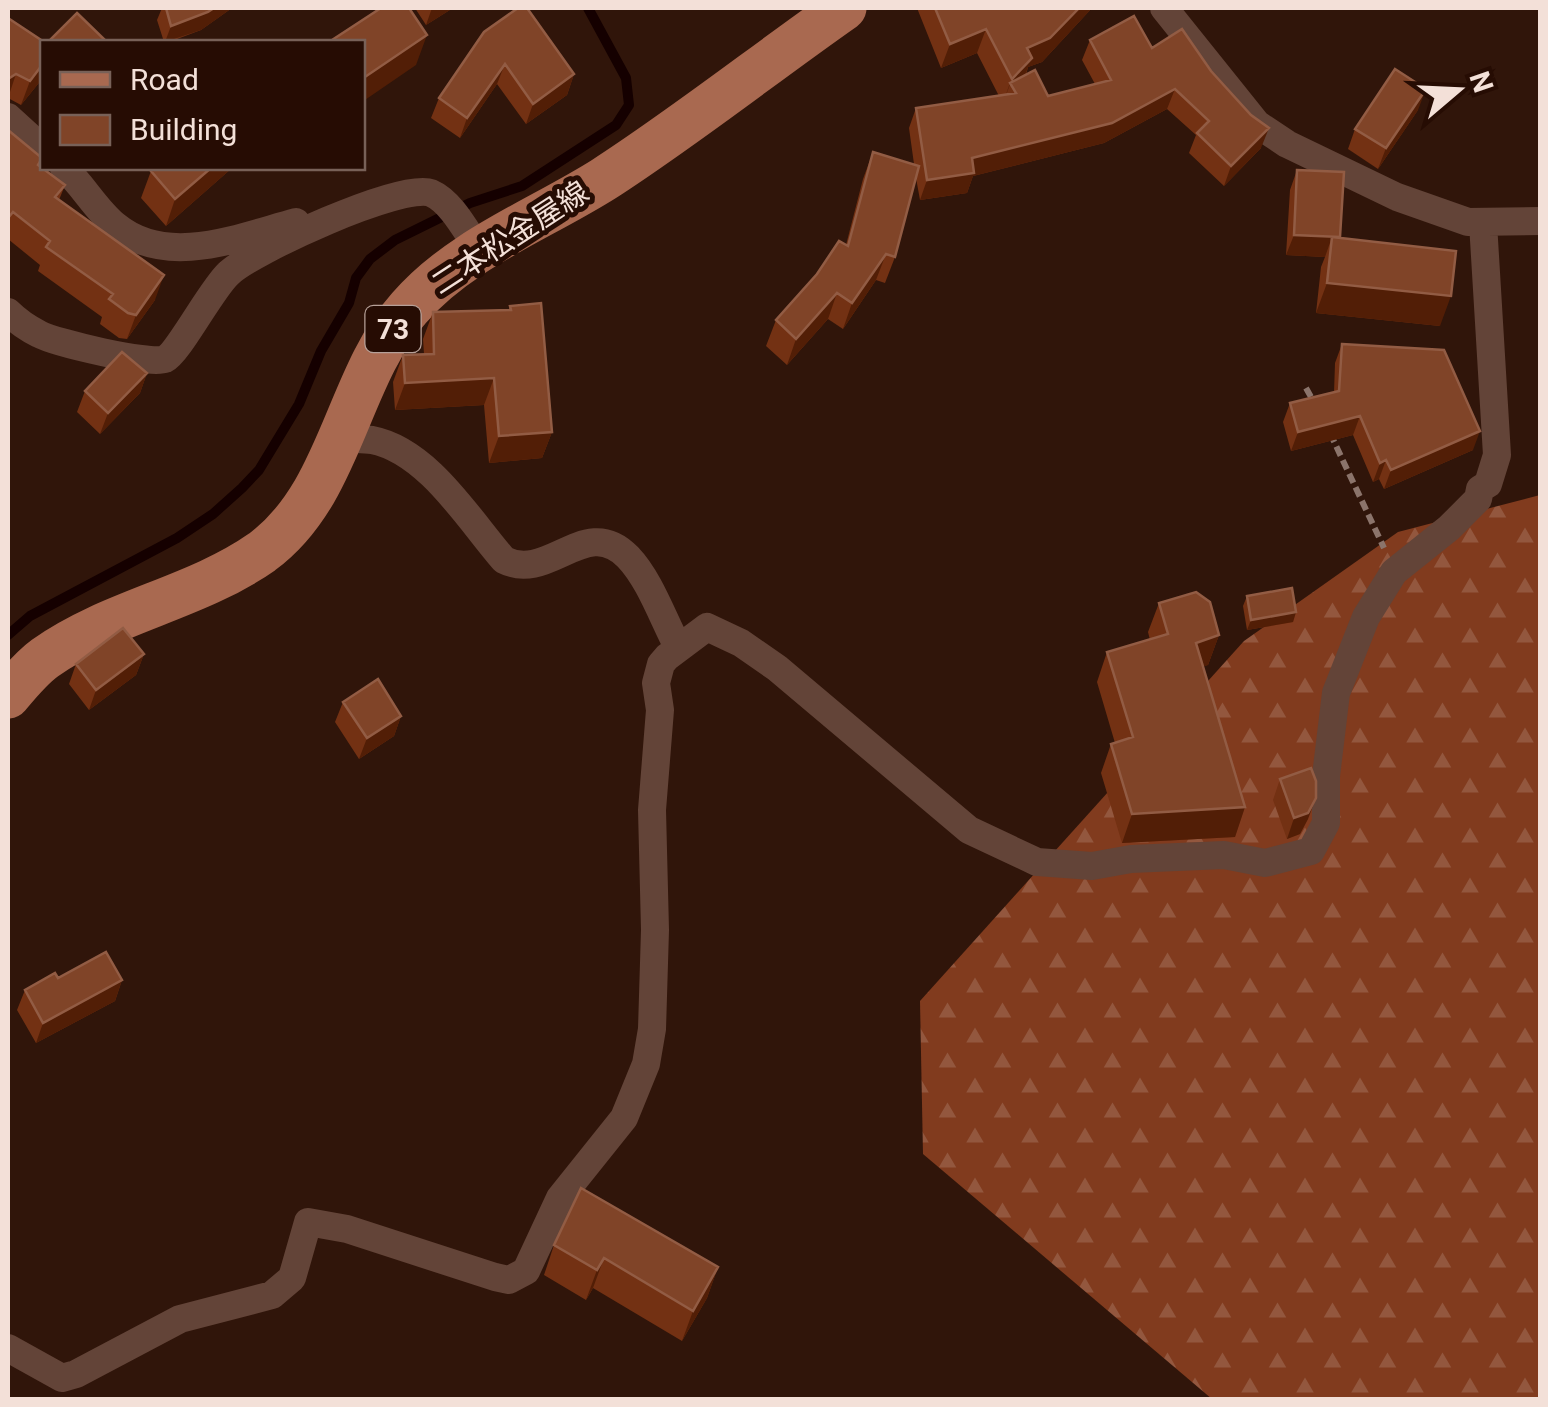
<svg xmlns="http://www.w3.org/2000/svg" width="1548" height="1407" viewBox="0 0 1548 1407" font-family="Roboto,'Noto Sans JP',sans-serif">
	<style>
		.forest { fill: url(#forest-firs) }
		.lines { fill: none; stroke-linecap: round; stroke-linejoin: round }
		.stream { stroke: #150000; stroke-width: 10 }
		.path { stroke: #8b746b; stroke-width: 6; stroke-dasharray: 10 5; stroke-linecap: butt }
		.street { stroke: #634438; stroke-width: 28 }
		.primary { stroke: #a96950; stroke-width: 45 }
		.wall { fill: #733113 }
		.shaded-wall { fill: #521e06 }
		.building { fill: #804428; stroke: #925c44; stroke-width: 2.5 }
		.labels { text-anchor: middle; stroke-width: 10; stroke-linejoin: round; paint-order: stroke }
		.shield { fill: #260c03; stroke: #b6a098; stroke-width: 2.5 }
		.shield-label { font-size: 28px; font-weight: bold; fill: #f3e0d8 }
		.street-label { font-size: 30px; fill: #f3e0d8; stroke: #260c03 }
	</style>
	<defs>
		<pattern id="forest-firs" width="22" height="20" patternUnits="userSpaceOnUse" patternTransform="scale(2.5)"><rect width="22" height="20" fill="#813b1e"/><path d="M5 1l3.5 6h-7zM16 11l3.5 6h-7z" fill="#93573e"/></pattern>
	</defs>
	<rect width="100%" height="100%" fill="#30150a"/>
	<path class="forest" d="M1540,495V1399H1212L923,1154L920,1001L1244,641L1398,532Z"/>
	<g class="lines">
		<path class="stream" d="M8,635L30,616L177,538L213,514L242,488L259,470L299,404L321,351L349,303L356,278L370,259L395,240L470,203L522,186L616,125L629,105L626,78L588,8"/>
		<path class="path" d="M1306,388L1315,404
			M1330,433L1384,548"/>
		<path class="street" d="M1164,8L1257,124L1287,144L1397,197L1468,222L1540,221
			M8,117L42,148
			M64,168C83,185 96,210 116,226C167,268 240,237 296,222
			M8,312C17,321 27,328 39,334C56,343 149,365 165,359C178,353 211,290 228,274C251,251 402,182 431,193C452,202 467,233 480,251
			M340,438C350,439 362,439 372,440C428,451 469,520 504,560C549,583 586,513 628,557C650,580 663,619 678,647
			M8,1348L62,1378L76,1374L180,1319L272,1295L292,1278L308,1222L347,1229L495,1277L509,1280L526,1271L560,1198L624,1118L646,1064L652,1029L655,930L652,810L660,710L656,683L661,664L667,657L707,627L741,643L777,668L969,830L1037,862L1092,866L1131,859L1224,855L1265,863L1311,851L1326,823V776L1336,693L1366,617L1394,572L1449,528L1478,499L1480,489L1488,484L1497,455L1483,223"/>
		<path class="primary" d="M8,696C19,683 31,668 45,658C111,611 195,599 262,552C342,493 346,379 409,308C460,249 539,220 604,179C686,126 764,64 844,8"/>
	</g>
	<path class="wall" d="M162,8H232L201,30L169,42H164L157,20Z
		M415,8H453L426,25Z
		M917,8H1092L1042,62L1028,67L1026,75L1048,96L1095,84L1082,60L1090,40L1152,48L1261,148L1224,186L1189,153L1196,135L1167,109L1104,143L973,176L967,193L920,200L916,178L895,257L885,283L876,280L843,329L828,319L787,365L766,346L776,320L846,245L863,179L873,152L914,164L909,128L916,108L999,96L977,53L941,68Z
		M8,18L42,79L21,105L8,98Z
		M484,32L574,74L567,95L526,124L497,84L460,138L431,118L439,98Z
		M1418,110L1378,169L1348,149L1355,129Z
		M8,130L40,167L65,185L59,200L155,300L127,339L119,338L100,324L102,317L38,271L40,265L8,239Z
		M156,168H232L166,226L141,198L151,171Z
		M1297,170L1340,238L1440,326L1316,313L1321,267L1325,257L1286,255L1290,190Z
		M510,306L552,432L542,458L489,463L484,405L395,410L393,382L403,355L424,354L423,339L433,312L509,310Z
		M1342,344L1473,450L1384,489L1379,479L1373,482L1353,435L1291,451L1283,422L1290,403L1334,393L1335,363Z
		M147,373L140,393L100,434L77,412L85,391Z
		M1247,596L1296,612L1293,622L1247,630L1243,606Z
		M1159,603L1219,635L1208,665L1203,666L1245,807L1235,837L1122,843L1101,773L1111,744L1115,743L1097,682L1107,652L1150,640L1148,632Z
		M144,654L136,675L89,710L69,684L76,664Z
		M343,702L401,716L394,736L359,759L335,722Z
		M1280,779L1308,819L1300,834L1287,839L1273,800Z
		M58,978L122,980L115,1001L36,1043L17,1010L25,990Z
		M554,1245L718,1267L707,1298L682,1341L593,1288L586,1300L544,1275Z"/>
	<path class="shaded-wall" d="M214,8H232L201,30L165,42L171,26Z
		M432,8H453L426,25Z
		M1079,8H1092L1042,62L1028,67L1023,82L1010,83L1003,103L1012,79L1027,48Z
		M986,29L977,53L941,68L950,44Z
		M427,35L416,65L362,102V79Z
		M505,64L497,84L460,138L467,118Z
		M42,65V79L21,105L30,81Z
		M16,74L8,98V79Z
		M574,74L567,95L526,124L533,104Z
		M1175,89L1167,109L1104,143L973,176L967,193L920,200L927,180L972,158Z
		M1426,89L1418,110L1378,169L1386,148Z
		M1269,128L1261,148L1224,186L1231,166Z
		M211,168H232L166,226L175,199Z
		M1294,235L1340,237H1332L1325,257L1286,255Z
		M886,254L876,280L843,329L852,303Z
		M164,275L155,300L127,339L136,315Z
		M1327,283L1451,296L1440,326L1316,313Z
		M837,293L828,319L787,365L796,339Z
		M147,373L140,393L100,434L108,413Z
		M494,378L484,405L395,410L405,383Z
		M1360,416L1353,435L1291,451L1298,432Z
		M1480,431L1473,450L1384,489L1391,470Z
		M552,432L542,458L489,463L499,436Z
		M1386,460L1379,479L1373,482L1380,463Z
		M1296,612L1293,622L1247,630L1251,620Z
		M1219,635L1208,665L1185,672L1196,643Z
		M144,654L136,675L89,710L96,690Z
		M401,716L394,736L359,759L367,738Z
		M1316,798L1308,819L1300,834L1287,839L1294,818Z
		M1245,807L1235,837L1122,843L1132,814Z
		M122,980L115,1001L36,1043L43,1023Z
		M604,1258L593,1288L586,1300L597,1270Z
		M718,1267L707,1298L682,1341L693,1311Z"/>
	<path class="building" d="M166,8H214L208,12L171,26Z
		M381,8H409L427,35L362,79V42H329Z
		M518,8H527L574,74L533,104L505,64L467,118L439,98L484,32Z
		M935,8H1079L1050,38L1027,48L1032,58L1012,79L986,29L950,44Z
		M77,13L107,42H48Z
		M1134,16L1152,48L1182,29L1211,71L1251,115L1269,128L1231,166L1197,133L1209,121L1175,89L1112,123L972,158L974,173L927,180L916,108L1016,93L1010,83L1035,70L1048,96L1111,80L1090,40Z
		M8,18L44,42L42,65L30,81L16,74L8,79Z
		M1395,69L1426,89L1386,148L1355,129Z
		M8,130L42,158L38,165L65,185L55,197L164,275L136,315L128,313L109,299L113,294L46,247L50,241L13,212L8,218Z
		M873,152L919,166L895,257L886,254L852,303L837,293L796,339L776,320L817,274L839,241L848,246Z
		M156,168H211L175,199L151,171Z
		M1297,170L1344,172L1340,237L1294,235Z
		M1332,237L1456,251L1451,296L1327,283Z
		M541,303L552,432L499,436L494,378L405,383L403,355L434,354L433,312L511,310L510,306Z
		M1342,344L1444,350L1480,431L1391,470L1386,460L1380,463L1360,416L1298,432L1290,403L1339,391Z
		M122,352L147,373L108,413L85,391Z
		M1292,588L1296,612L1251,620L1247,596Z
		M1196,592L1210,602L1219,635L1196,643L1245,807L1132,814L1111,744L1133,737L1107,652L1168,634L1159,603Z
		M123,628L144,654L96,690L76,664Z
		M378,679L401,716L367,738L343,702Z
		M1311,768L1316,781V798L1308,813L1294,818L1280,779Z
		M106,952L122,980L43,1023L25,990L55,973L58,978Z
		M581,1188L718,1267L693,1311L604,1258L597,1270L554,1245Z"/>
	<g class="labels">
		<rect class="shield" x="365.5" y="306" width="55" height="46" rx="8"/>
		<g class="shield-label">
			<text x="393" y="339">73</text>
		</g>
		<g class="street-label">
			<text transform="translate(510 238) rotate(-33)" y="10">二本松金屋線</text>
		</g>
	</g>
	<rect width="1548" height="1407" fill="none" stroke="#f3e0d8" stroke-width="20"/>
	<rect x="40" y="40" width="325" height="130" fill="#260c03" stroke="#786158" stroke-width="2.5"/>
	<rect x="60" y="72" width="50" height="15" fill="#a96950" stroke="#786158" stroke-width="2.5"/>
	<text x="130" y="90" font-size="30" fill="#f3e0d8">Road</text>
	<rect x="60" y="115" width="50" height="30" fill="#804428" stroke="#786158" stroke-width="2.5"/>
	<text x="130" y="140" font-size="30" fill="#f3e0d8">Building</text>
	<g transform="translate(1458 90) rotate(71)" stroke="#260c03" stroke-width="8" paint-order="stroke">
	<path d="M0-8L18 38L0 25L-18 38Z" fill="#f3e0d8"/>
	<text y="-15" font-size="28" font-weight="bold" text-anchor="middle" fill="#f3e0d8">N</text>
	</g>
</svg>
